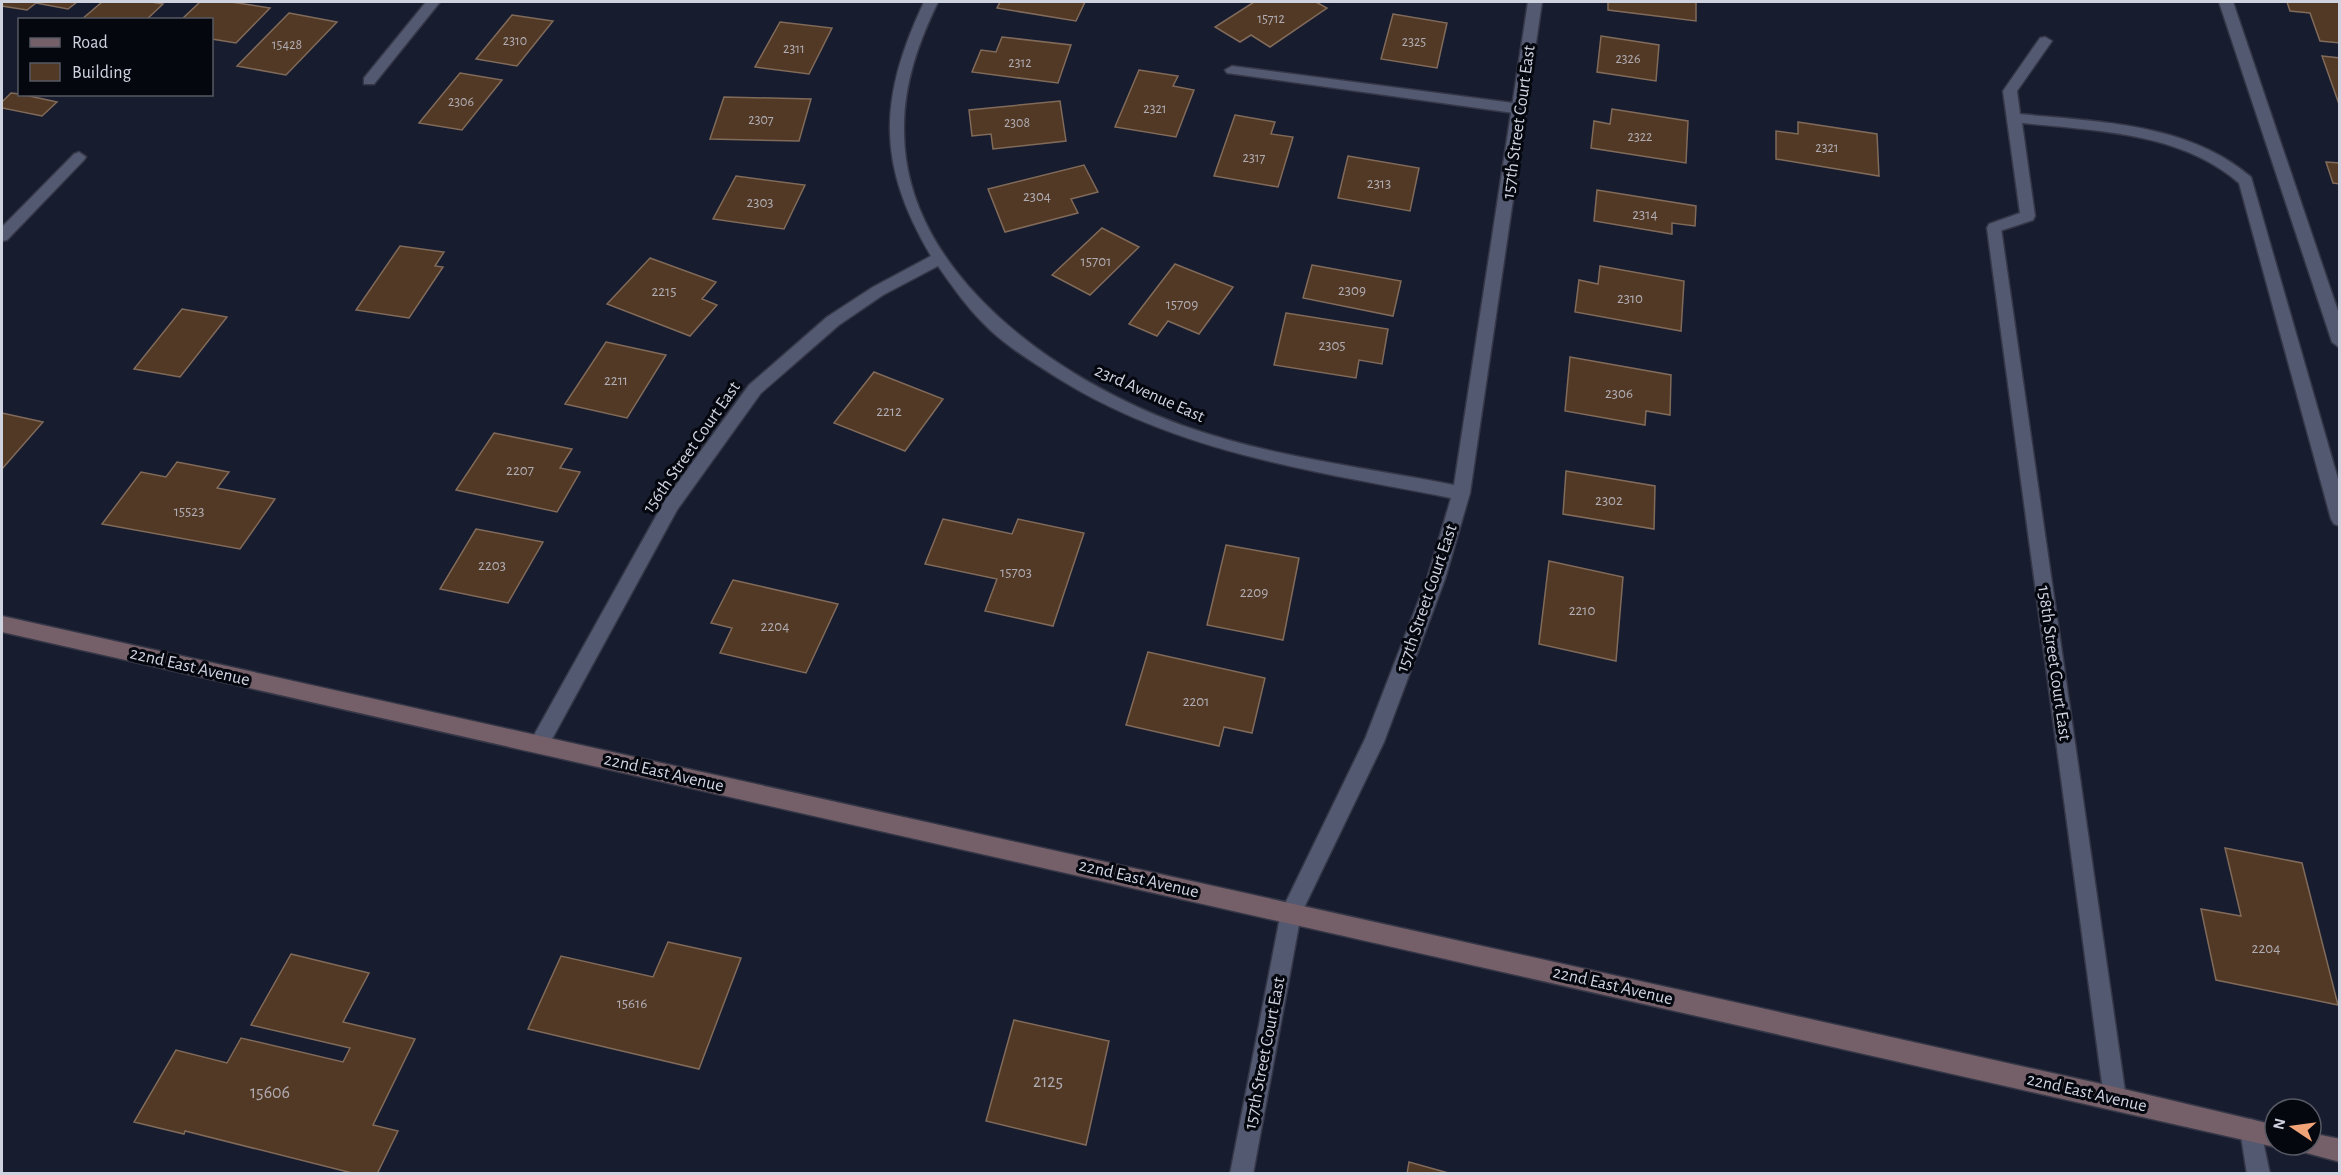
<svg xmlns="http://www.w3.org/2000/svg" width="2341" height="1175" viewBox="0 0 2341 1175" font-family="'Alegreya Sans',sans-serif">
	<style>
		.building { fill: #523926; stroke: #806a59; stroke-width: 1.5 }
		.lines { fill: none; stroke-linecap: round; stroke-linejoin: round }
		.lane-casing { stroke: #353747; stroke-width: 3 }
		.street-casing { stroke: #353747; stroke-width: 3 }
		.secondary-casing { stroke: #353747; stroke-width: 3 }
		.lane { fill: #525970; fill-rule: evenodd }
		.street { fill: #525970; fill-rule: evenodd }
		.secondary { fill: #755f68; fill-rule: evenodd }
		.labels { text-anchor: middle; stroke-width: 6; stroke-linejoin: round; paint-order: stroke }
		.far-number-label { font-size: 14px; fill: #b0acb2 }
		.number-label { font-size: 15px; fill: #b0acb2 }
		.street-label { font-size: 18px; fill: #cfd3e0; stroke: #05070f }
		.near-number-label { font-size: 18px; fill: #b0acb2 }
	</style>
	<rect width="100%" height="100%" fill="#171c2f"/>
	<path class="building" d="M2,2H77L68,9L36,3L27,10L2,6Z
		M102,2H151L163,4L146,20H81Z
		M200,2H231L270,8L236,43L212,39V20H181Z
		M1000,2H1085L1076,21L997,8Z
		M1254,2H1316L1327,8L1270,47L1251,35L1240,42L1215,27Z
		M1608,2H1696V21L1608,10Z
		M2287,2H2340V43L2320,41L2310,13L2290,11Z
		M289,13L337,22L286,75L237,66Z
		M1393,14L1447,23L1437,68L1381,59Z
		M512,15L553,21L517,66L476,59Z
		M780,22L832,28L809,74L755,67Z
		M1601,36L1659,45L1656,81L1597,72Z
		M1002,37L1071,45L1058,83L972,72L981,50L996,52Z
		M2322,56L2340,58V107Z
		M1139,70L1178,76L1173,86L1194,90L1176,137L1115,127Z
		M460,73L502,80L462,130L419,123Z
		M11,93L20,94L57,102L42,116L2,108V102Z
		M724,97L811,99L799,141L710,139Z
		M1060,101L1066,141L993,149L991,134L972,136L969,110Z
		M1612,109L1688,121L1686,163L1591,148L1594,121L1610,124Z
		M1235,115L1275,122L1271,134L1293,137L1278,187L1214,176Z
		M1798,122L1877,134L1879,176L1776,159V131L1798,134Z
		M1348,156L1419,168L1410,211L1338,198Z
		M2326,162L2340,163V184L2333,183Z
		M1084,165L1098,192L1071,199L1078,213L1005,232L988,189Z
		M736,176L805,185L784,229L713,219Z
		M1597,190L1696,206L1695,226L1672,223V234L1594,221Z
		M1102,228L1139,247L1090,295L1052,275Z
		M400,246L444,252L435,266L443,267L409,318L356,310Z
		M650,258L716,282L702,299L717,305L690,336L607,304Z
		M1175,264L1233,287L1199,334L1168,321L1157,336L1129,324Z
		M1312,265L1401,281L1393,316L1303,298Z
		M1600,266L1684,281L1681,331L1575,312L1579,280L1598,284Z
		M182,309L227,317L180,377L134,369Z
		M1286,313L1388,329L1382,364L1359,360L1356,378L1274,365Z
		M606,342L666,355L627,418L565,404Z
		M1570,357L1671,375L1670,415L1646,411L1645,425L1565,411Z
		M874,372L943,399L905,451L834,423Z
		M2,413L43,422L2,469Z
		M494,433L572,449L560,468L580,472L557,512L456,490Z
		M177,462L229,472L217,488L275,499L240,549L102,524L141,472L166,477Z
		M1566,471L1655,486L1654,529L1563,514Z
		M943,519L1012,534L1018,519L1084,533L1053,626L985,611L997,579L925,564Z
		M476,529L543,542L508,603L440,589Z
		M1226,545L1299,558L1283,640L1207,625Z
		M1549,561L1623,577L1616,661L1539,644Z
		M733,580L838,604L806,673L720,653L732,628L711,623Z
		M1148,652L1265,678L1252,733L1224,727L1219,746L1126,725Z
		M2225,848L2302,863L2338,1005L2216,980L2201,909L2241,916Z
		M668,942L741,958L699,1069L528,1029L561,956L653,977Z
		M291,954L369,973L343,1022L415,1039L373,1125L398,1131L377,1174H356L185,1131L184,1134L134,1122L176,1050L227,1063L241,1038L343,1062L350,1048L251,1025Z
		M1014,1020L1109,1041L1086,1145L986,1121Z
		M1409,1162L1452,1174H1407Z"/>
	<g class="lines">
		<g class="lane-casing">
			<path id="lane" d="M2219,2H2233L2340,317V348L2332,342Z
				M2045,37L2052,41L2017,91L2020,114C2100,122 2188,123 2251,177L2340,486V526L2334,524L2331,519L2239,183C2180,132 2097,131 2022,123L2035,216L2033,220L1994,233L1989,232L1987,228L1989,224L2020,213L2003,91L2040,38Z
				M1232,66L1521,104L1528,109L1521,114L1227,73L1225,70Z
				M79,152L86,157L84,160L7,240L2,241V227L74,154Z
				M2251,1119L2259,1122L2270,1174H2247L2240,1130L2243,1122Z"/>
		</g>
		<g class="street-casing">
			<path id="street" d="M426,2H440L374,84H364V78Z
				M924,2H938C918,43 903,86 904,132C905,277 1062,382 1184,426C1271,457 1364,467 1454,485L1528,2H1542L1470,493L1445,579L1384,742L1301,914L1253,1174H1230L1281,912L1365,739L1427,579L1451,498C1314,471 1177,453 1056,377C1031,361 1004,345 983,323C966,306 952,286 938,266L883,295L839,325L761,393L677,510L546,750L539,753L532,750L529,744L665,500L749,385L827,317L873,287L931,256C876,163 879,98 924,2Z
				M1994,223L2001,228L2126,1098L2123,1106L2115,1109L2107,1106L2104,1098L1987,228Z"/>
		</g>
		<g class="secondary-casing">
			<path id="secondary" d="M2,616L2115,1087L2275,1125V1145H2281L2275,1147L2,632Z
				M2311,1133L2340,1139V1162L2303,1152L2300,1145H2311Z"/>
		</g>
		<use href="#lane" class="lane"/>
		<use href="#street" class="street"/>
		<use href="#secondary" class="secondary"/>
	</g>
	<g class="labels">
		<g class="far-number-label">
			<text x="1271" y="23">15712</text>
			<text x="515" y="45">2310</text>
			<text x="1414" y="46">2325</text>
			<text x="287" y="49">15428</text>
			<text x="794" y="53">2311</text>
			<text x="1628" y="63">2326</text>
			<text x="1020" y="67">2312</text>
			<text x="461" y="106">2306</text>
			<text x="1155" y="113">2321</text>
			<text x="761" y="124">2307</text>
			<text x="1017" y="127">2308</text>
			<text x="1640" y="141">2322</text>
			<text x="1827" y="152">2321</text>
			<text x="1254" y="162">2317</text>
		</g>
		<g class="number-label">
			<text x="1379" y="188">2313</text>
			<text x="1037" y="201">2304</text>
			<text x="760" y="207">2303</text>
			<text x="1645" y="219">2314</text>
			<text x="1096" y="266">15701</text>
			<text x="1352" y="295">2309</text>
			<text x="664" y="296">2215</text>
			<text x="1630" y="303">2310</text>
			<text x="1182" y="309">15709</text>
			<text x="1332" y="350">2305</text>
			<text x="616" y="385">2211</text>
			<text x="1619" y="398">2306</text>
			<text x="889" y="416">2212</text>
			<text x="520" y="475">2207</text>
			<text x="1609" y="505">2302</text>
			<text x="189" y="516">15523</text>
			<text x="492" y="570">2203</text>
			<text x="1016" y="577">15703</text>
			<text x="1254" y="597">2209</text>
			<text x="1582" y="615">2210</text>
			<text x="775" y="631">2204</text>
			<text x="1196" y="706">2201</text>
			<text x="2266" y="953">2204</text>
			<text x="632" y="1008">15616</text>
		</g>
		<g class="street-label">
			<text transform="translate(1518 122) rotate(-82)" y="6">157th Street Court East</text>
			<text transform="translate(1150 393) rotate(24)" y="6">23rd Avenue East</text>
			<text transform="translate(691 447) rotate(-55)" y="6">156th Street Court East</text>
			<text transform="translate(1426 598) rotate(-71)" y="6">157th Street Court East</text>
			<text transform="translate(2055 663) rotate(82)" y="6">158th Street Court East</text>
			<text transform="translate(190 666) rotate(13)" y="6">22nd East Avenue</text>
			<text transform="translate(664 772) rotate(13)" y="6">22nd East Avenue</text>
			<text transform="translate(1139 878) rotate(13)" y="6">22nd East Avenue</text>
			<text transform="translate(1613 985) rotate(13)" y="6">22nd East Avenue</text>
			<text transform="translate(1264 1053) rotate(-79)" y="6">157th Street Court East</text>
			<text transform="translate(2087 1092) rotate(13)" y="6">22nd East Avenue</text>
		</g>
		<g class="near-number-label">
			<text x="1048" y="1087">2125</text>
			<text x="270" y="1098">15606</text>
		</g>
	</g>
	<rect width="2341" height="1175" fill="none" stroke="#cfd3e0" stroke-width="6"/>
	<rect x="18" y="18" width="195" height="78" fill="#05070f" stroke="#565963" stroke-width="1.5"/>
	<rect x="30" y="38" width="30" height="9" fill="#755f68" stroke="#565963" stroke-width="1.5"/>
	<text x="72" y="48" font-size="18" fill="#cfd3e0">Road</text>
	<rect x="30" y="63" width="30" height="18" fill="#523926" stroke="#565963" stroke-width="1.5"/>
	<text x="72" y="78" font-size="18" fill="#cfd3e0">Building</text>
	<g transform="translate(2293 1127) rotate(283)"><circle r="28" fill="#05070f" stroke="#565963" stroke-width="1.5"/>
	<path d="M0-4.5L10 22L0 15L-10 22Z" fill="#efa377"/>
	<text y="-9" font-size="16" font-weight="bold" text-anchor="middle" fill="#cfd3e0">N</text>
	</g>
</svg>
